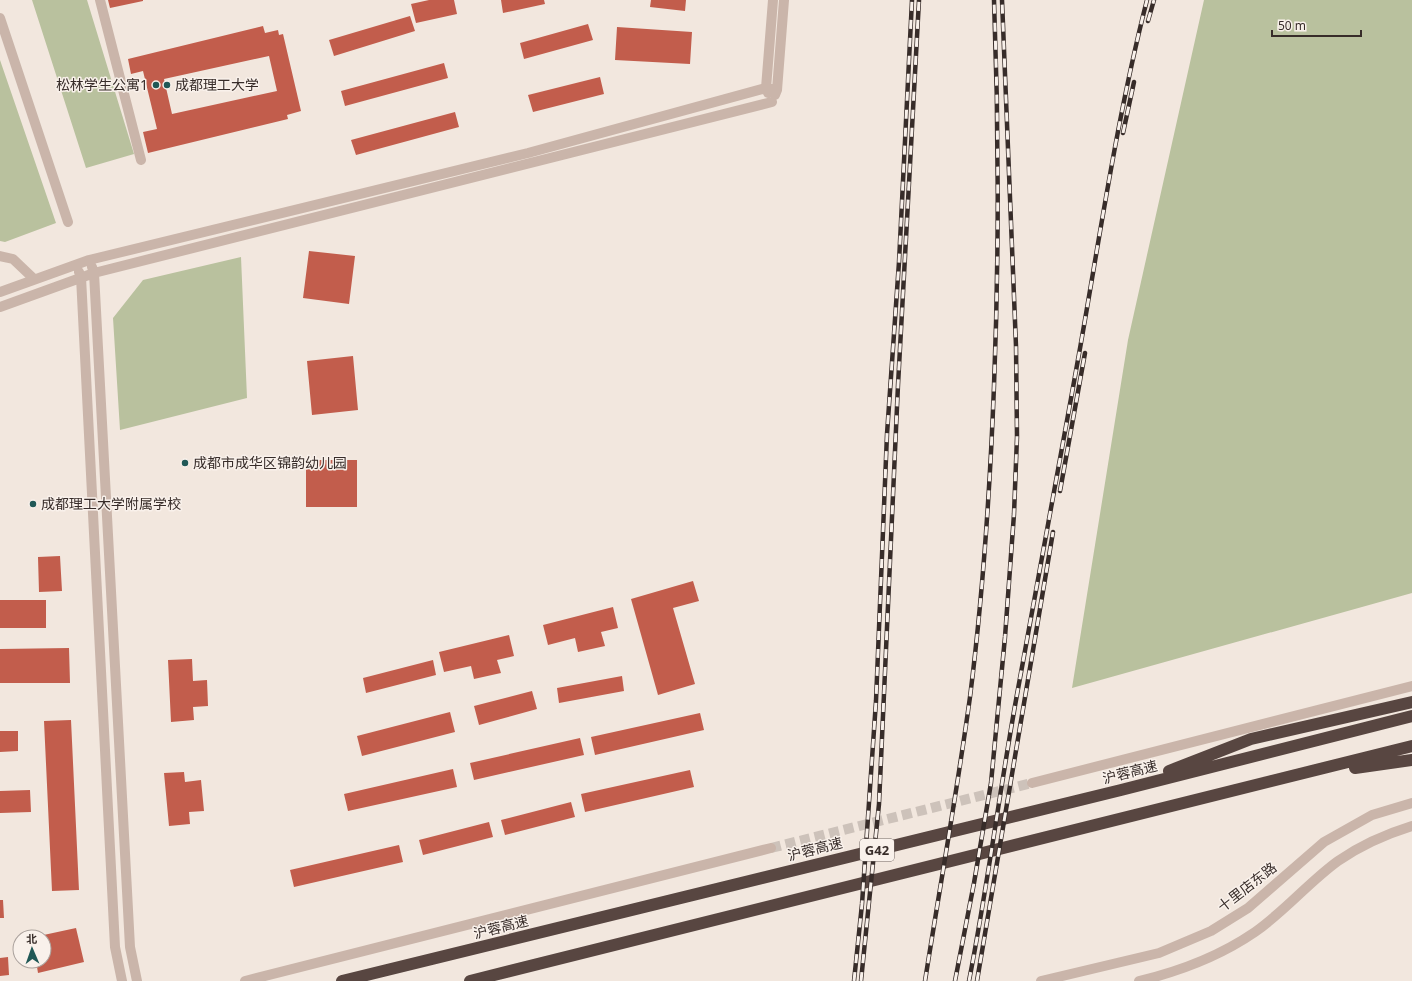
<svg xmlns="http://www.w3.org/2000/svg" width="1412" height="981" viewBox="0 0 1412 981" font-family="'Noto Sans','Noto Sans SC',sans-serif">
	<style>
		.green { fill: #b9c19e }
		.building { fill: #c25d4c; fill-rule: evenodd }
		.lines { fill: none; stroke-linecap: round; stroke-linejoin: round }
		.minor-tunnel { stroke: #cdc2ba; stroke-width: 10; stroke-dasharray: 10 5; stroke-linecap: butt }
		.minor { stroke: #cab5aa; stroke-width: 10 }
		.highway { stroke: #584641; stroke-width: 12 }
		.rail-casing { stroke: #372c29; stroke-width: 4.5 }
		.rail { stroke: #f9f1eb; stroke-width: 3; stroke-dasharray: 9; stroke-linecap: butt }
		.poi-dot { fill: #205856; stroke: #f9f1eb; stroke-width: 1.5 }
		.labels { text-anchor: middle; stroke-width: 3; stroke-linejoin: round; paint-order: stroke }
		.shield { fill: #f9f1eb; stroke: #716763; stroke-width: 1 }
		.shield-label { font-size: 13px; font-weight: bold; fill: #372c29 }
		.poi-label { font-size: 14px; fill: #372c29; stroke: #f9f1eb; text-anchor: start }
		.street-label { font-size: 14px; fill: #372c29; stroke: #f9f1eb }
	</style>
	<rect width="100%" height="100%" fill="#f2e7de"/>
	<path class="green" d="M32,0H87L134,154L86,168Z
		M1204,0H1412V593L1072,688L1128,340Z
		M0,60L56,223L5,242L0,241Z
		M241,257L247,398L120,430L113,318L143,280Z"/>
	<path class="building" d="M108,0H143V1L110,8Z
		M429,0H454L457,14L416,23L411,4Z
		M501,0H544L545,4L503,13Z
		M651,0H686L685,11L650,7Z
		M410,16L415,31L334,56L329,40Z
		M588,24L593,40L524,59L520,43Z
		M263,26L265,33L278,30L279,35L283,34L301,111L287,115L288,119L148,153L143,132L157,129L143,71L131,74L128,59ZM269,56L277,91L172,114L164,79Z
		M617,27L692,32L690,64L615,60Z
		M444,63L448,78L345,106L341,91Z
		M600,77L604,94L533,112L528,95Z
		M455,112L459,127L356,155L351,140Z
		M309,251L355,256L349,304L303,298Z
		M353,356L358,410L312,415L307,361Z
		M306,460H357V507H306Z
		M60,556L62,591L39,592L38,557Z
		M693,581L699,601L673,608L695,684L658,695L631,599Z
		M0,600H46V628H0Z
		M613,607L618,628L601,632L605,646L578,652L575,638L548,645L543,625Z
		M509,635L514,656L497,660L501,673L474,679L471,666L444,672L439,652Z
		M69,648L70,683H0V649Z
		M192,659L193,681L207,680L208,706L193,707L194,720L171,722L168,660Z
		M433,660L436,675L366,693L363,678Z
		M622,676L624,691L559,703L557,688Z
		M532,691L537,709L479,725L474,706Z
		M450,712L455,732L362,756L357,736Z
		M700,713L704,730L595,755L591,737Z
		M71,720L79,890L52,891L44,721Z
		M0,731H18V751L0,752Z
		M580,738L584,755L474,780L470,763Z
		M453,769L457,787L348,811L344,794Z
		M690,770L694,787L585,812L581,794Z
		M184,772L185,782L201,780L204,811L189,812L190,824L169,826L164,773Z
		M30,790L31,812L0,813V791Z
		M571,802L575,817L505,835L501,820Z
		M489,822L493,837L423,855L419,840Z
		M399,845L403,862L294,887L290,870Z
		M0,900H3L4,918H0Z
		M76,928L84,962L38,973L36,961H44V937L39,936Z
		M8,957L9,975L0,976V958Z"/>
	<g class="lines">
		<path class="minor-tunnel" d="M771,848L1032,783"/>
		<path class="minor" d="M100,0L141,160
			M0,18L68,222
			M768,93L766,88L773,0
			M775,95L777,90L784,0
			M0,256L13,259L34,279
			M92,267L94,273L130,947L137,981
			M79,272L81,277L115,947L122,981
			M0,292L89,260L528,153L766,88L777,90
			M0,307L94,273L772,102
			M1032,783L1412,686
			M245,981L771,848
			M1041,981L1159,953L1211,931L1248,908L1324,842L1372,815L1412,803
			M1139,981C1181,971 1220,956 1255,932C1285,911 1309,882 1338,861C1361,845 1386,834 1412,826"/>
		<path class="highway" d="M1355,768L1412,760
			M1169,771L1251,739L1412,702
			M342,981L1121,790L1412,716
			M470,981L1412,746"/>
		<g class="rail-casing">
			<path id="rail" d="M1148,21L1154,0
				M1123,133L1134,82
				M1060,491L1085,353
				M854,981L862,904L876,701L887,434L899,262L912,0
				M861,981L879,804L898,385L919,0
				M925,981C940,886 957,792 970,697C983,594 990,490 994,386C999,257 999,129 994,0
				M955,981L974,883L991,783L1005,637L1014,514L1017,437L1016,346L1002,0
				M969,981C988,884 1000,787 1018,689C1038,578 1059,466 1079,354C1100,236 1117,117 1147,0
				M977,981L1053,532"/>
		</g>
		<use href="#rail" class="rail"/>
	</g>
	<g class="poi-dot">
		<circle cx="156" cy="85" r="4"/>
		<circle cx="167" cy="85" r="4"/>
		<circle cx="185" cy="463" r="4"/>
		<circle cx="33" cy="504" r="4"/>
	</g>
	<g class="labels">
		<rect class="shield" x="860" y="839" width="34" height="22" rx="3"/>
		<g class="shield-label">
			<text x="877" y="855">G42</text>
		</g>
		<g class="poi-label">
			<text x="148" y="90" text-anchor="end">松林学生公寓1</text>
			<text x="175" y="90">成都理工大学</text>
			<text x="193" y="468">成都市成华区锦韵幼儿园</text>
			<text x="41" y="509">成都理工大学附属学校</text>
		</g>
		<g class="street-label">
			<text transform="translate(1130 772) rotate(-14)" y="5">沪蓉高速</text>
			<text transform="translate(815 849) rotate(-14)" y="5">沪蓉高速</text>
			<text transform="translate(1247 887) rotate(-38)" y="5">十里店东路</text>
			<text transform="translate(501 927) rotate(-14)" y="5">沪蓉高速</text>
		</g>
	</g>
	<g transform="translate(32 949) rotate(358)"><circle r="19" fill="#f9f1eb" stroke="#aba29d"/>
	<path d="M0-3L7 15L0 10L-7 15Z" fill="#205856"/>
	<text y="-6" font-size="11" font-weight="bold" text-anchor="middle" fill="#372c29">北</text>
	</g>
	<path d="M1272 30v6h89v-6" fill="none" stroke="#372c29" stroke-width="2"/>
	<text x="1278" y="30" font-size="12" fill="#372c29" stroke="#f9f1eb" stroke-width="3" paint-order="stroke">50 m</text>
</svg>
